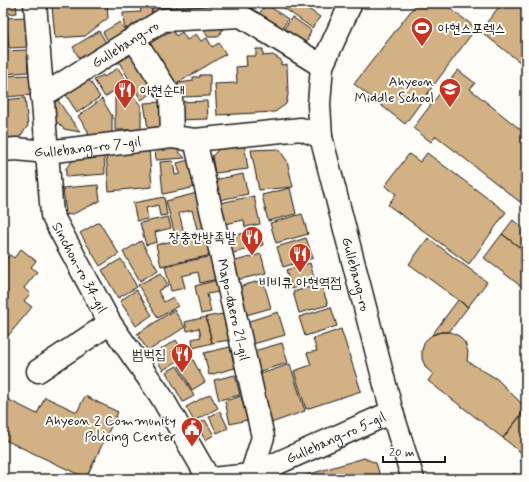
<svg xmlns="http://www.w3.org/2000/svg" width="529" height="482" viewBox="0 0 529 482" font-family="Mynerve,'Poor Story',sans-serif">
	<style>
		.building { fill: #d2b185; stroke: #1c1c1c }
		.lines { fill: none; stroke-linecap: round; stroke-linejoin: round }
		.minor-casing { stroke: #1c1c1c; stroke-width: 25 }
		.minor { stroke: #fdfcf7; stroke-width: 22 }
		.labels { text-anchor: middle; stroke-width: 4; stroke-linejoin: round; paint-order: stroke }
		.poi-label { font-size: 14px; fill: #1c1c1c; stroke: #fdfcf7; text-anchor: end }
		.street-label { font-size: 14px; fill: #1c1c1c; stroke: #fdfcf7 }
	</style>
	<rect width="100%" height="100%" fill="#fdfcf7"/>
	<filter id="ink" filterUnits="userSpaceOnUse"><feTurbulence type="fractalNoise" baseFrequency=".025" numOctaves="2"/><feDisplacementMap in="SourceGraphic" scale="8" xChannelSelector="R" yChannelSelector="G"/><feConvolveMatrix kernelMatrix="1 2 1 2 8 2 1 2 1" color-interpolation-filters="sRGB"/></filter>
	<g filter="url(#ink)">
		<path class="building" d="M3,3H16L17,13L3,14Z
			M86,3H107L108,18L85,36L55,38L52,6Z
			M152,3H173L174,11L153,12Z
			M176,3H199V10L177,12Z
			M201,3H228V9L202,10Z
			M233,3H252V8L233,9Z
			M288,3H300L320,17L312,28L284,8Z
			M417,3H443L476,28L405,124L354,84Z
			M502,3H526L525,66L480,31Z
			M140,4H151L152,22L130,35L124,25L123,13L141,12Z
			M266,4L288,19L280,32L257,17Z
			M27,17L29,47L9,48L6,18Z
			M292,17L311,30L305,47L282,32Z
			M120,22L129,37L111,47L103,32Z
			M208,23L224,27L218,37H208L203,29Z
			M172,30L176,36L182,32L187,40L196,34L201,41L207,38L212,47L219,43L226,54L171,87L149,44Z
			M99,31L110,49L83,65L73,47Z
			M256,49H263V56L273,55L281,60V65L287,64L288,95L286,104L275,112L217,115L215,84L237,83L236,67L247,66L246,56H256Z
			M27,50L28,72L3,74V51Z
			M136,52L159,89L141,100L119,62Z
			M118,68L127,82L105,97L94,80L103,75L104,77Z
			M458,70L475,83L470,89L526,134V193L520,202L436,136L431,142L413,128Z
			M31,75L32,95L3,97V76Z
			M200,75H210V96L178,97V83L193,81V77H200Z
			M88,78L100,97L77,113L65,93Z
			M115,97H134L141,106V130H115Z
			M25,98L28,126L18,139L7,140L3,100Z
			M57,99L70,118L80,132L64,129L54,119L52,102Z
			M102,99L112,116V134L88,136V131L78,116Z
			M207,101L208,119L176,120L180,102Z
			M164,102L165,126L148,128L144,103Z
			M244,143L248,169L215,173L212,156L222,146Z
			M174,147L185,158L156,160L155,149Z
			M149,149L152,187L109,191L106,153Z
			M279,149L287,161L293,187L259,190L251,150Z
			M427,153L506,212L469,264L388,205L396,194L385,186L409,154L420,162Z
			M104,155L105,174L66,177V168L77,156Z
			M189,160L196,187L163,194L160,162L173,161L175,175L180,174L177,163Z
			M243,174L248,194L219,200L214,180Z
			M98,185L100,201L73,214L66,215L63,188Z
			M290,188L296,214L268,221L262,195Z
			M197,193L206,227L197,229L192,210L179,213L184,233L175,235L166,201Z
			M254,196L260,224L245,227L244,220L225,224L220,203Z
			M164,197L167,215L160,216L158,205L146,208L148,219L137,221L133,203Z
			M302,214L308,234L276,243L270,223Z
			M168,217L171,228L155,232L157,242L146,245L140,223Z
			M513,220L526,231V252L502,234Z
			M99,222L119,254L100,266L80,233Z
			M259,229L263,245L230,254L226,238Z
			M207,233L212,255L161,266L156,245Z
			M502,234L526,252V290L484,258Z
			M306,238L313,258L283,267L277,247Z
			M428,238L487,282L468,307L409,264Z
			M141,241L158,270L140,281L123,252Z
			M21,249L36,261L31,267L37,272L24,288L30,294L24,301L32,307L8,336L3,332V263L10,255L14,258Z
			M261,254L266,273L237,280L232,262Z
			M212,256L217,279L200,283L198,272L182,276L185,288L171,291L165,266Z
			M121,259L137,287L118,298L102,270Z
			M310,263L315,281L292,289L286,270Z
			M161,273L168,285L158,291L164,302L173,297L178,306L158,318L138,285Z
			M217,280L219,292L207,294L211,312L201,314L195,286Z
			M263,280L271,308L246,315L238,287Z
			M321,284L328,305L299,313L293,292Z
			M136,290L152,315L136,326L120,301Z
			M458,300L468,307L449,332H441L432,335Z
			M331,307L337,326L305,336L299,317Z
			M174,310L185,327L148,351L137,334Z
			M278,312L285,335L253,344L246,322Z
			M223,314L229,340L212,343L206,317Z
			M206,317L212,343L193,348L192,339L201,337L199,328L187,331L185,322Z
			M341,329L361,391L306,409L294,371L311,365L307,353L317,351L313,339Z
			M441,332H451L459,336L465,343L468,352L467,361L497,379L526,408L503,438L428,381L433,374L426,368L422,359V350L425,341L432,335Z
			M176,340L186,356L163,370L153,354Z
			M282,343L288,363L260,371L254,351Z
			M230,347L235,368L209,375L204,353Z
			M192,358L205,382L192,390L179,366Z
			M290,364L305,411L271,423L258,375Z
			M177,366L194,396L183,402L166,372Z
			M235,375L240,395L219,400L214,380Z
			M210,394L218,408L194,421L186,407Z
			M85,396L118,412L86,478L3,439V397L37,414L45,397L77,412Z
			M241,396L247,420L230,424L225,401Z
			M526,409V464L520,460L524,455L503,438Z
			M220,411L228,428L217,433L209,417Z
			M205,420L214,435L205,440L197,425Z
			M364,458L376,463L381,479H299L300,477Z
			M514,473L522,479H509Z"/>
		<g class="lines">
			<g class="minor-casing">
				<g id="minor">
					<path id="s1" d="M35,3L52,215L110,323L161,396L209,479"/>
					<path id="s2" d="M351,3L322,66L319,104L321,137L392,412L413,479"/>
					<path d="M134,39L171,97L172,137"/>
					<path id="s3" d="M42,96L163,20L241,16L322,66"/>
					<path id="s4" d="M195,140L263,437L251,475L252,479"/>
					<path id="s5" d="M3,150L16,149L46,152L172,137L195,140L301,129L321,137"/>
					<path d="M38,371L110,323"/>
					<path id="s6" d="M211,479L251,475L392,412"/>
				</g>
			</g>
			<use href="#minor" class="minor"/>
		</g>
	</g>
	<defs>
		<g id="stadium-pin" transform="scale(1.15)"><path d="M0 17L-7.5 6A9.5 9.5 0 1 1 7.5 6Z" fill="#c8321e" stroke="#fdfcf7"/><path d="M0-5a6.5 5 0 1 0 0 10a6.5 5 0 1 0 0-10ZM-3.5-1.8h7v3.6h-7Z" fill="#fff"/></g>
		<g id="school-pin" transform="scale(1.15)"><path d="M0 17L-7.5 6A9.5 9.5 0 1 1 7.5 6Z" fill="#c8321e" stroke="#fdfcf7"/><path d="M0-5L7-2L0 1L-7-2ZM-4 1L0 2.5L4 1V4Q0 6-4 4Z" fill="#fff"/></g>
		<g id="restaurant-pin" transform="scale(1.15)"><path d="M0 17L-7.5 6A9.5 9.5 0 1 1 7.5 6Z" fill="#c8321e" stroke="#fdfcf7"/><path d="M-5-6h1v4h1v-4h1v4h1v-4h1v5L-1.5 .5V6h-2V.5L-5-1ZM5-6V6H3V1.5H1.5Q1.5-4 5-6Z" fill="#fff"/></g>
		<g id="civic-pin" transform="scale(1.15)"><path d="M0 17L-7.5 6A9.5 9.5 0 1 1 7.5 6Z" fill="#c8321e" stroke="#fdfcf7"/><path d="M-.6-6.5H3V-4.5H.6V-3L4-1V1h2V6H-6V1h2V-1L-.6-3ZM-1.2 2.5V6h2.4V2.5Z" fill="#fff"/></g>
	</defs>
	<g fill-rule="evenodd">
		<use href="#stadium-pin" x="422" y="28"/>
		<use href="#school-pin" x="450" y="89"/>
		<use href="#restaurant-pin" x="125" y="90"/>
		<use href="#restaurant-pin" x="252" y="237"/>
		<use href="#restaurant-pin" x="300" y="254"/>
		<use href="#restaurant-pin" x="182" y="354"/>
		<use href="#civic-pin" x="192" y="428"/>
	</g>
	<g class="labels">
		<g class="poi-label">
			<text x="438" y="33" text-anchor="start">아현스포렉스</text>
			<text x="434" y="86">Ahyeon<tspan x="434" dy="16">Middle School</tspan></text>
			<text x="140" y="95" text-anchor="start">아현순대</text>
			<text x="236" y="242">장충한방족발</text>
			<text x="300" y="287" text-anchor="middle">비비큐 아현역점</text>
			<text x="166" y="359">범벅집</text>
			<text x="176" y="425">Ahyeon 2 Community<tspan x="176" dy="16">Policing Center</tspan></text>
		</g>
		<g class="street-label">
			<text dy="5" stroke="none"><textPath href="#s3" startOffset="98">Gullebang-ro</textPath></text>
			<text dy="5" stroke="none"><textPath href="#s5" startOffset="85">Gullebang-ro 7-gil</textPath></text>
			<text dy="5" stroke="none"><textPath href="#s1" startOffset="272">Sinchon-ro 34-gil</textPath></text>
			<text dy="5" stroke="none"><textPath href="#s2" startOffset="282">Gullebang-ro</textPath></text>
			<text dy="5" stroke="none"><textPath href="#s4" startOffset="174">Mapo-daero 21-gil</textPath></text>
			<text dy="5" stroke="none"><textPath href="#s6" startOffset="133">Gullebang-ro 5-gil</textPath></text>
		</g>
	</g>
	<rect width="529" height="482" fill="none" stroke="#fdfcf7" stroke-width="16"/>
	<rect x="8" y="8" width="513" height="466" fill="none" stroke="#1c1c1c" stroke-width="1.5" filter="url(#ink)"/>
	<path d="M383 456v6h62v-6" fill="none" stroke="#1c1c1c" stroke-width="2"/>
	<text x="389" y="456" font-size="12" fill="#1c1c1c" stroke="#fdfcf7" stroke-width="3" paint-order="stroke">20 m</text>
</svg>
